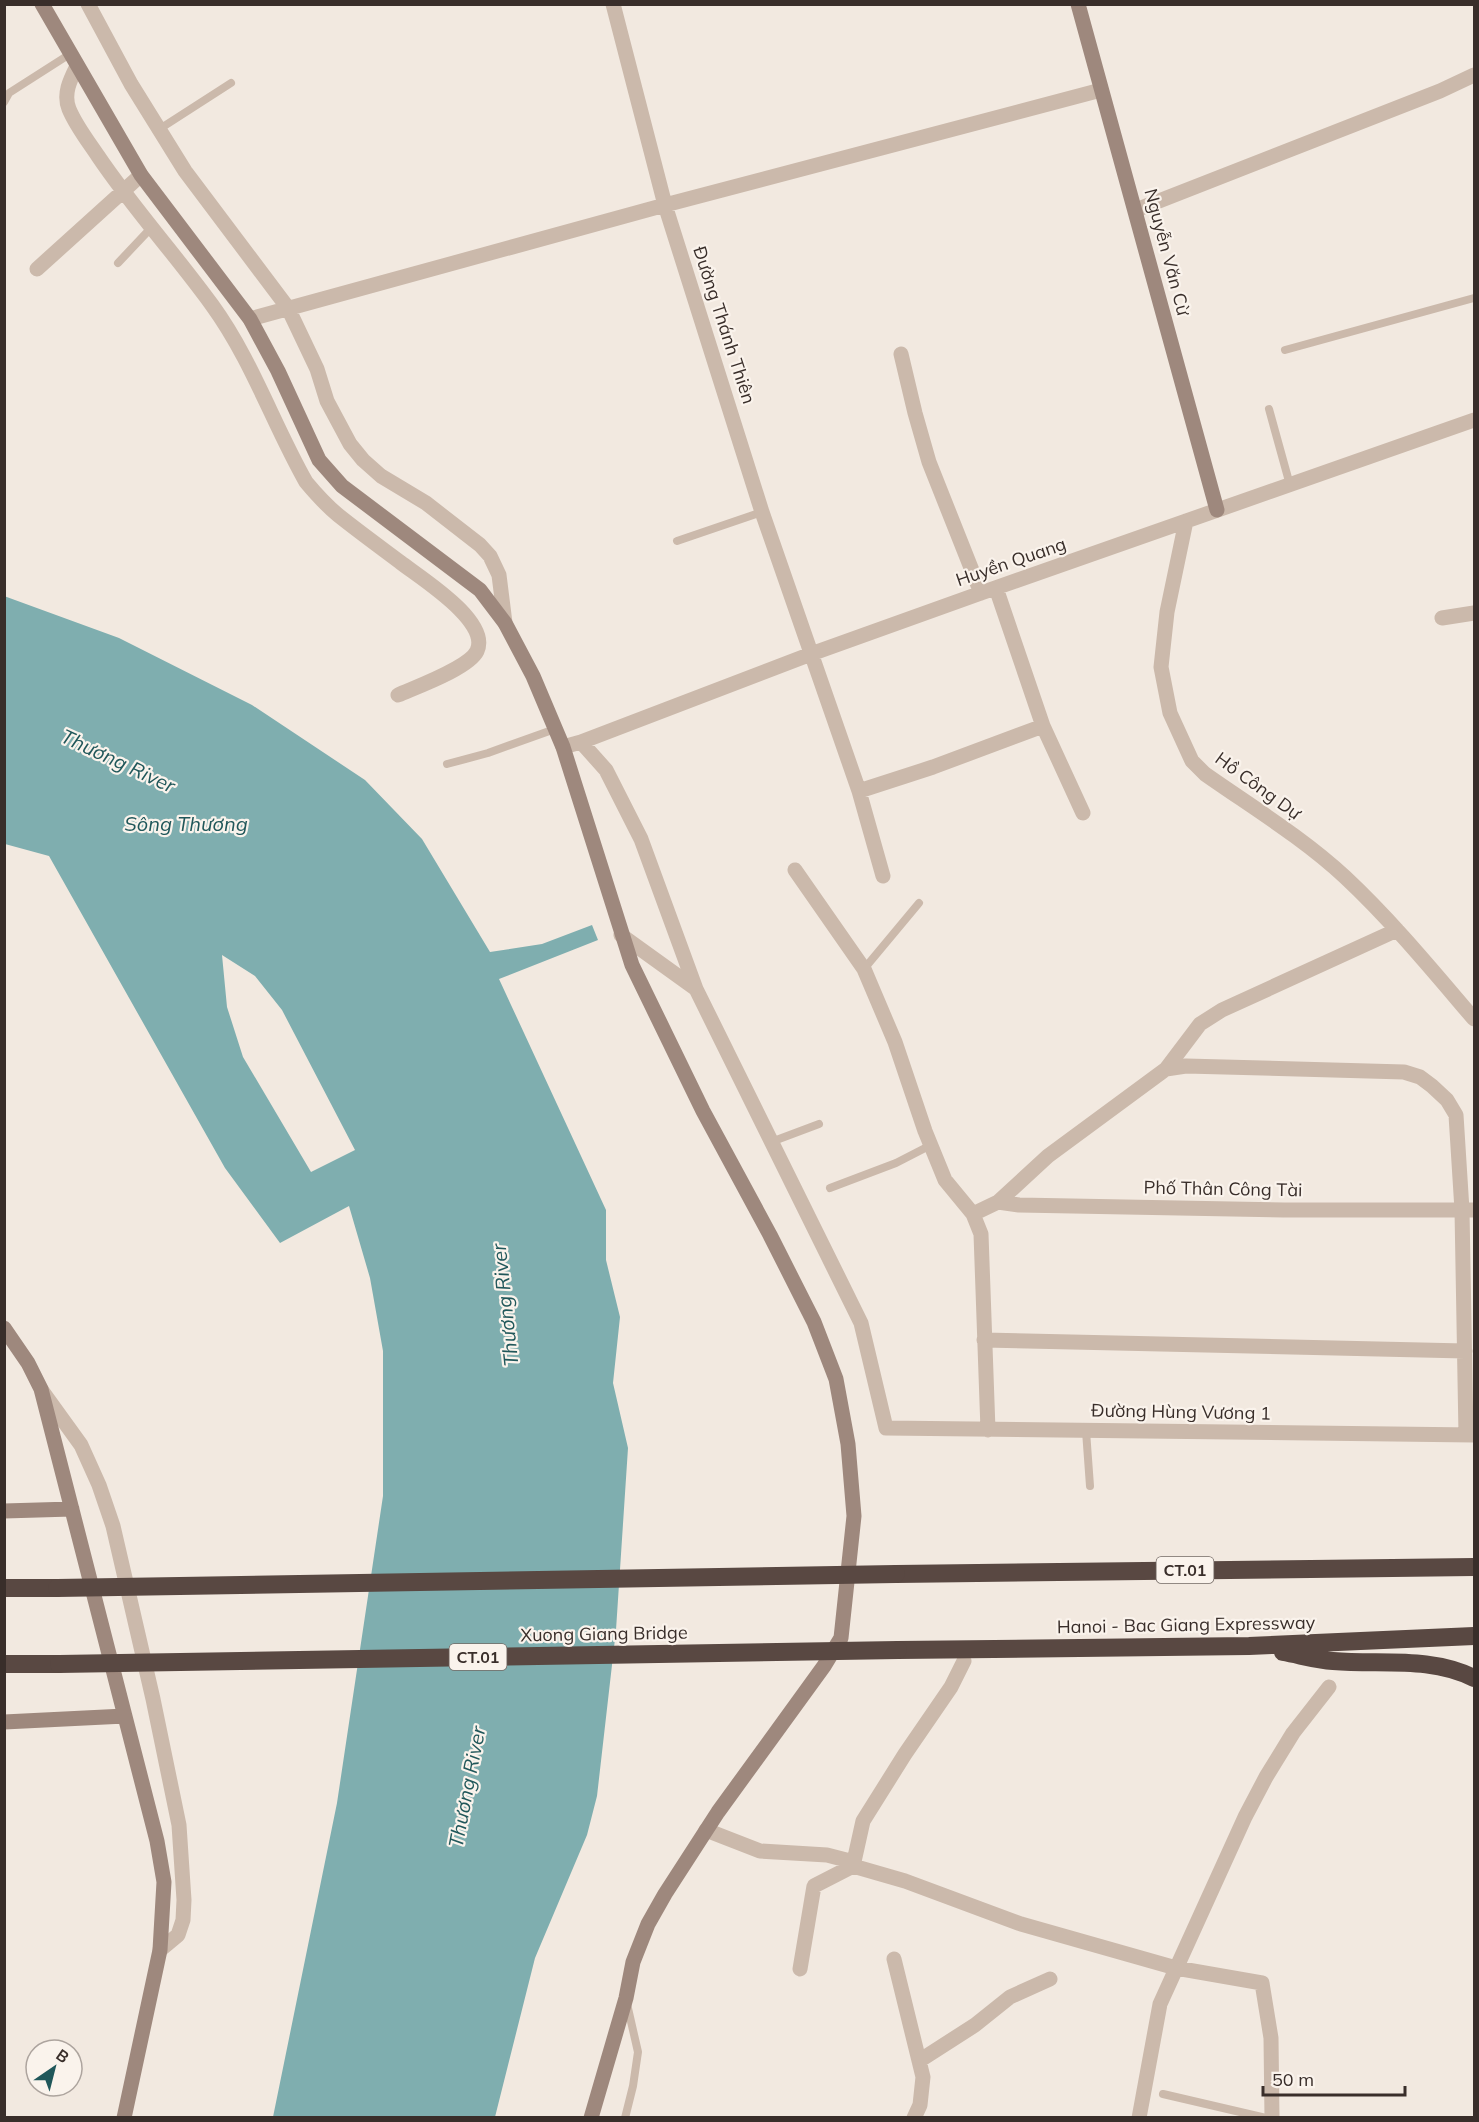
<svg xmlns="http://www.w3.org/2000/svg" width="1479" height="2122" viewBox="0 0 1479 2122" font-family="Mulish,sans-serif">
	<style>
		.water { fill: #7faeaf; fill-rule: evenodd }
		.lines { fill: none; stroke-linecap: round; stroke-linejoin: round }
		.lane { stroke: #cbb9ab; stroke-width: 8 }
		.street { stroke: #cbb9ab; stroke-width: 15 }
		.secondary { stroke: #9e887d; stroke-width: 15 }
		.highway { stroke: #594842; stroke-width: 18 }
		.highway-bridge { stroke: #594842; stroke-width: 18 }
		.labels { text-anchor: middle; stroke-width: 4.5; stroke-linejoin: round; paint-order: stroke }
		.shield { fill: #faf3ec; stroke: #736964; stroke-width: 1.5 }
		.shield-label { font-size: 16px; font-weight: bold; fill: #392e2a }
		.street-label { font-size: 18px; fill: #392e2a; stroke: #faf3ec }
		.water-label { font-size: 20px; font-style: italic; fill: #20575a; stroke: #faf3ec }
	</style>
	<rect width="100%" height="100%" fill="#f2e9e0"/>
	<path class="water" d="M4,596L119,638L252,705L365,780L422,839L490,952L542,944L592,925L598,940L499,979L606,1210V1260L620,1317L613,1383L628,1448L616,1630L597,1796L587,1835L535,1958L495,2117H273L337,1803L383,1496V1351L370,1278L349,1206L280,1243L225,1168L49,856L5,844ZM222,955L255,976L282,1010L355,1150L311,1172L243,1057L227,1007Z"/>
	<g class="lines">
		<path class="lane" d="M4,102L9,93L70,54
			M158,130L231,83
			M118,263L151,228
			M1285,350L1474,298
			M1269,409L1290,485
			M677,541L762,512
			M447,764L488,753L555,729
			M864,969L919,903
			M771,1142L819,1124
			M830,1188L896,1163L931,1145
			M1086,1431L1090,1486
			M1163,2094L1266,2118
			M625,2118L633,2086L638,2052L627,2004"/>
		<path class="street" d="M88,4L131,84L185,171L288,308L317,369L327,401L350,444L363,460L381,476L426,503L480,545L490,556L499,575L505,623
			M613,4L665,205L762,512L859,791L883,876
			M77,66C70,80 63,94 69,109C76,126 88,141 98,156C133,208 175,254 212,305C252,360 273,424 306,482C316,494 326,505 338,515C358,531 380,547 400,562C419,577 491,621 477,651C469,668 416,687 398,695
			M1136,210L1440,91L1474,75
			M37,269L141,175
			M250,319L665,205L1101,90
			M901,354L915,413L929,462L981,593
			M1186,521L1167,612L1161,667L1170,713L1192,761L1205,774C1252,807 1303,838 1345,877C1392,921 1433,971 1474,1019
			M996,588L1043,726L1083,813
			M1442,618L1474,613
			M581,742L606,770L641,839L696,989L861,1323L886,1428L1474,1435
			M563,747L581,742L811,654L981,593L1474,420
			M859,791L933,767L1043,726
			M795,870L864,969L895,1042L925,1131L945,1180L973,1214L981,1234L988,1430
			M621,935L696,989
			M1166,1069L1200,1024L1222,1010L1397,930
			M998,1202L1048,1156L1166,1069L1186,1066L1404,1072L1420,1077L1432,1086L1447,1100L1456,1115L1462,1210L1466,1435
			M973,1214L998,1202L1019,1205L1284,1210H1474
			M984,1340L1465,1351
			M42,1391L81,1445L99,1485L113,1526L153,1699L179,1825L184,1900L183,1920L178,1935L160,1950
			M706,1830L760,1851L827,1855L854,1862
			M853,1866L863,1821L905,1754L951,1687L964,1661
			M894,1959L923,2077L920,2105L914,2118
			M800,1969L814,1886L853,1866L905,1881L1021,1924L1176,1968L1262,1983L1271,2038L1272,2118
			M919,2061L975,2025L1010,1997L1050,1979
			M1139,2118L1160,2004L1245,1817L1266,1777L1293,1733L1329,1687"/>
		<path class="secondary" d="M42,4L141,175L250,319L278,371L319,460L342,486L480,590L505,623L533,676L563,747L632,965L703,1111L770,1235L814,1322L836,1379L848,1444L854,1516L841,1638L824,1666L718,1812L665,1894L648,1924L633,1962L626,1998L591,2118
			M1078,4L1217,510
			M4,1328L28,1363L41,1389L157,1841L164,1882L160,1950L124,2118
			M4,1511L72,1509
			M4,1722L125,1716"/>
		<path class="highway" d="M896,1574L1474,1567
			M4,1588H57
			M898,1650L1249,1646L1474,1636
			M1283,1652C1300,1655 1317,1660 1333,1661C1381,1665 1430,1656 1474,1678
			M4,1664H59"/>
		<path class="highway-bridge" d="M57,1588L896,1574
			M59,1664L898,1650"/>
	</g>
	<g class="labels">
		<g class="shield">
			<rect x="1156.5" y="1557" width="57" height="26" rx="4.5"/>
			<rect x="449.5" y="1644" width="57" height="26" rx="4.5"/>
		</g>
		<g class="shield-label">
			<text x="1185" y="1576">CT.01</text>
			<text x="478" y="1663">CT.01</text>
		</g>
		<g class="street-label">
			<text transform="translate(1167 252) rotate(75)" y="6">Nguyễn Văn Cừ</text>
			<text transform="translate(724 325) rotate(72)" y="6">Đường Thánh Thiên</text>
			<text transform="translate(1011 562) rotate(-19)" y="6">Huyền Quang</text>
			<text transform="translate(1258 786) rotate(36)" y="6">Hồ Công Dự</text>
			<text transform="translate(1223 1189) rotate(1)" y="6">Phố Thân Công Tài</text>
			<text transform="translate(1181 1412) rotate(1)" y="6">Đường Hùng Vương 1</text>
			<text transform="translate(1186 1625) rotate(-1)" y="6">Hanoi - Bac Giang Expressway</text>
			<text transform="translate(604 1634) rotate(-1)" y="6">Xuong Giang Bridge</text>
		</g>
		<g class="water-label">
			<text transform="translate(118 761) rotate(25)" y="7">Thương River</text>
			<text x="186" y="831">Sông Thương</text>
			<text transform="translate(505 1305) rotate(-96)" y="7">Thương River</text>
			<text transform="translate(467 1787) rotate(-79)" y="7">Thương River</text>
		</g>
	</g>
	<rect width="1479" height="2122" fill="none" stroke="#392e2a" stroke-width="12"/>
	<g transform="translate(54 2068) rotate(35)"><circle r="28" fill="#faf3ec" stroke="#ada49e" stroke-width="1.5"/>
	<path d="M0-4.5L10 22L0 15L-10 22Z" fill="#20575a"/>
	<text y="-9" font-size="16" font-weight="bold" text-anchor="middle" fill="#392e2a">B</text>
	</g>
	<path d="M1263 2086v9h142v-9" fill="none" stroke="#392e2a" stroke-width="3"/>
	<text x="1272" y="2086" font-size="18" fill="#392e2a" stroke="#faf3ec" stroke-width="4.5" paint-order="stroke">50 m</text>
</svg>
